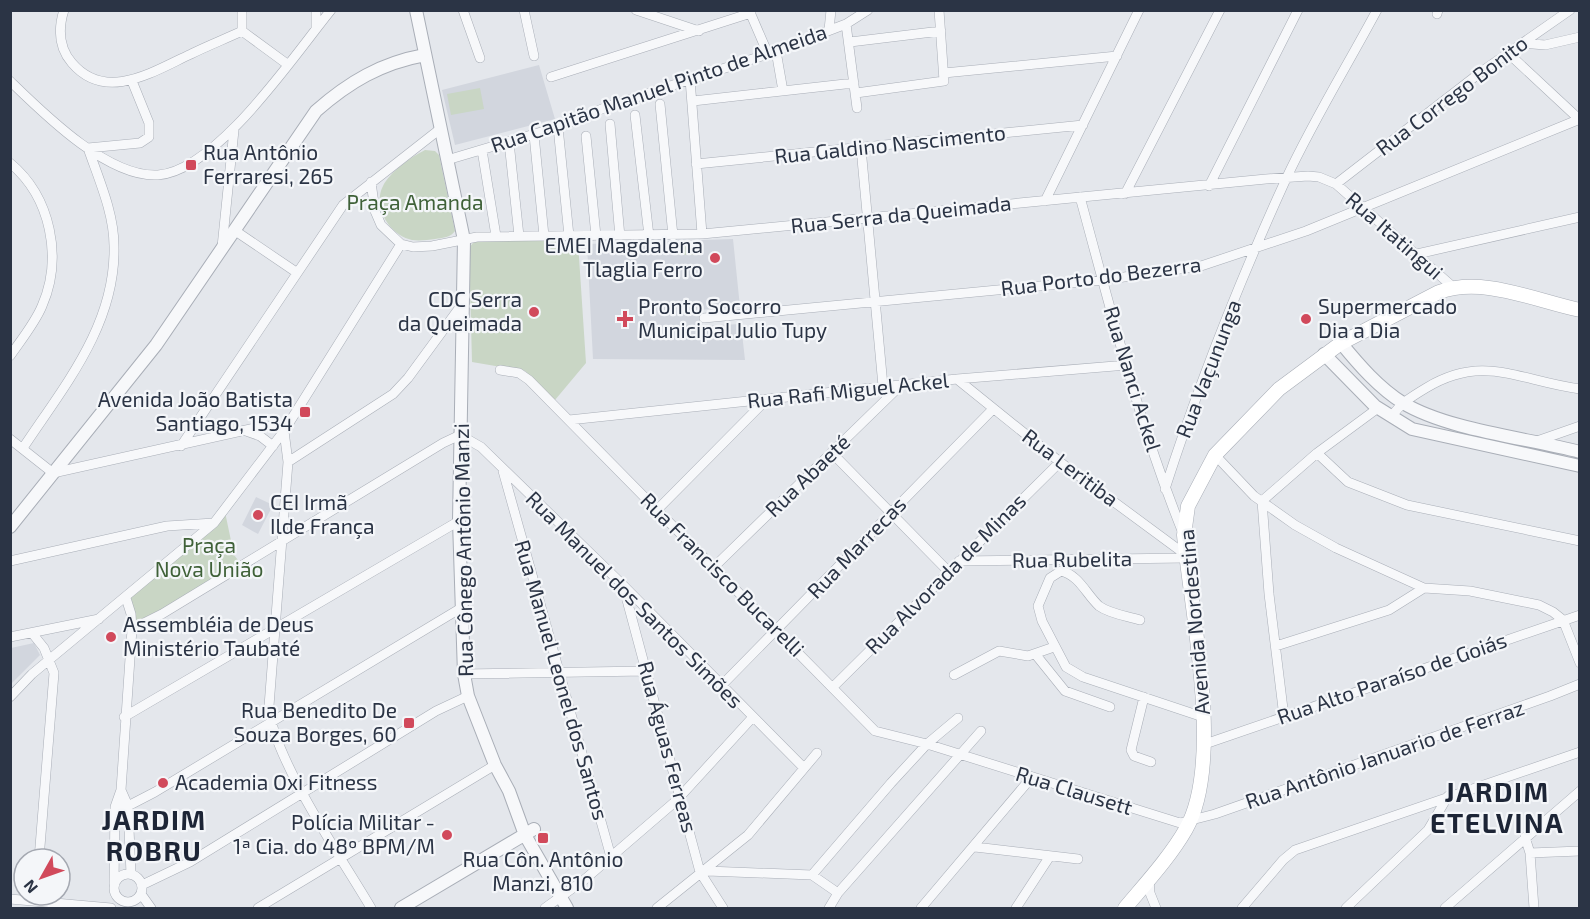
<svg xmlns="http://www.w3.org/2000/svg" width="1590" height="919" viewBox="0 0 1590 919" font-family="'Exo 2',sans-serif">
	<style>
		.built { fill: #d2d6de }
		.green { fill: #c9d6c5 }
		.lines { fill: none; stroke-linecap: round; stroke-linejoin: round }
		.minor-casing { stroke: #a9aeb7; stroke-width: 10 }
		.tertiary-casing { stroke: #a9aeb7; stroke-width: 14 }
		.secondary-casing { stroke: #a9aeb7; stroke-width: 15 }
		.minor { stroke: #f7f8fa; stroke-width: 9 }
		.tertiary { stroke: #f7f8fa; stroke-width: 12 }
		.secondary { stroke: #fff; stroke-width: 14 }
		.poi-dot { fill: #d1495b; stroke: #f4f6f9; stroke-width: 2 }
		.labels { text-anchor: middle; stroke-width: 4.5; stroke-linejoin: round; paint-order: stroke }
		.street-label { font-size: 21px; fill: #2b3445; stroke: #f4f6f9 }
		.poi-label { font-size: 21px; fill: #2b3445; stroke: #f4f6f9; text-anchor: start }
		.park-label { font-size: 21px; fill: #3f6138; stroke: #f4f6f9 }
		.district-label { font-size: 27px; font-weight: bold; letter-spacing: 1.5px; fill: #1d2536; stroke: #f4f6f9 }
	</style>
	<rect width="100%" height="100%" fill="#e4e7ec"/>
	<path class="built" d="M539,65L555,119L455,145L442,90Z
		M733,239L740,307L699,310L700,326L741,324L745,360L593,359L587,244Z
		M256,497L273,505L258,534L242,525Z
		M34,643L40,655L11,684V648Z"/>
	<path class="green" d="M480,88L484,109L451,115L447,94Z
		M425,150L435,151L439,155L455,231C451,237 443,238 435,239C428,240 419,241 412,240C390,236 372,207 383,186C390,172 411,157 425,150Z
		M476,239L578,242L586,363L555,400L525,371L472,362L469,248Z
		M695,241V255H672V242Z
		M225,512L234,555L242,565L133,628L128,598Z"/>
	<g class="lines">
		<g class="minor-casing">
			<path id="minor" d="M64,10C58,29 59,48 72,63C106,103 154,71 191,54C207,46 225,39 242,31
				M316,10V29
				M463,10L480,58
				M524,10L534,56
				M636,10L699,31
				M749,10L768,54
				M1437,14L1438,10
				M846,24L857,108
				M829,30L831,10
				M242,31L287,64
				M242,31V10
				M850,42L941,31
				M1521,43L1545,45L1580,37
				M776,51L783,91
				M1508,53L1580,120
				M944,73L1117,56
				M551,77L751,13
				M690,79L702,234
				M10,81C44,114 108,178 158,175C217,171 295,54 331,10
				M856,93L944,81L939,10
				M693,101L854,83
				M660,104L673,236
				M635,115L649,236
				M610,124L620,237
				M558,127L569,236
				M534,135L544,236
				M586,136L596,236
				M509,142L519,236
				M861,148L883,386
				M482,150L496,236
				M447,160L558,127L609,106L768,54L846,24L868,10
				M10,163C51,197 63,258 42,306C35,323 21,340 10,356
				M696,164L1083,125
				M371,182L375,211L381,225L401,244L413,247L432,246L477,237L702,234L1266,179L1308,176L1319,177L1336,184L1453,287
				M1336,184L1481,72L1570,10
				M1209,186L1298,10
				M1125,194L1220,10
				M1080,197C1111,310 1139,425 1183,533
				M1045,201L1139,10
				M234,230L296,272
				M222,247L234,130
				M1417,254L1580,217
				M704,318L1103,280L1201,266L1306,231L1580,119
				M500,370L519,373L529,380L875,731L927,744L1180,823L1215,814L1550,696L1580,684
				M957,379L1060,462L1186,555
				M1391,417C1401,403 1411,397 1426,388C1484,353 1519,381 1580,389
				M569,420L957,379L1127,365
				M246,431L260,436L273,446
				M284,431L288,462L269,706C271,755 344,862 371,908
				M10,439L53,473L255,428L288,424
				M1537,441L1580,426
				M181,446L343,205L440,129
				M23,448C64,386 116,325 114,246C114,213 99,180 88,148L140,143L149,137V123L132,81
				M832,453L948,571
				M1317,453L1348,482L1407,505L1580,541
				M1215,455L1254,496L1295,525L1336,548L1424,588L1470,591L1539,605L1553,612L1563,620L1580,663
				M288,462L393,394L408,378L463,303
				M503,471L611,857
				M1165,489C1199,383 1240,280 1286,179C1313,121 1347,66 1377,10
				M657,510L765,401
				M10,561L167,526L214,523
				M959,561L1186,558
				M714,567L901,385
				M624,589L700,872L723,908
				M1140,620C1127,616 1110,614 1099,606C1086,594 1079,575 1061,571L1050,578L1038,606L1042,621L1066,667L1083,677L1203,717
				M132,629L162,614L443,443L460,435L481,447L624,586L804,768
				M32,633L44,648L54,673L39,859
				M10,637L99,619
				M1276,646L1389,610L1424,588
				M1036,655L1065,691L1110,707
				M464,674L646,671
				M954,675L999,651L1028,656L1054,647
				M721,686L993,409
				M833,687L1060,462
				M10,697L32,674L214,523L284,431L401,244
				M1144,697L1131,750L1134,756L1151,762
				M124,717L459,521
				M1284,717L1269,594L1262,501L1317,453L1378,408
				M1205,744L1580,615
				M121,790L128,806L131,874
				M115,807L128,806L155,792L461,608
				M1525,837L1530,853L1534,908
				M975,847L1078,859
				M1530,853L1580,851
				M707,871L812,875L838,893
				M114 888a14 14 0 1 1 28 0a14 14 0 1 1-28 0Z
				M812,875L891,783L927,744L958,718
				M1149,880L1150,893L1156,908
				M114,884L115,807L121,790L132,629L131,614L126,598
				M142,885L190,862L436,711L468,696
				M141,894L151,908
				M10,899L111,908
				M258,908L495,765
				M545,908L584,880L677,800L752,718
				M657,908L748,835L817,753
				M829,908L838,893L981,731
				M921,908L1031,778
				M1016,908L1050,856
				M1242,908L1283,860L1295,850L1580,752
				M1346,908L1428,830L1448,796
				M1445,908L1580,791"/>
		</g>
		<g class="tertiary-casing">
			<path id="tertiary" d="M416,10L464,240L459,521L464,674L468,696L495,765L509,791L525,835L567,908
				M1341,343C1359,365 1379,388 1403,403C1448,430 1527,438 1580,452
				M1324,354L1375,406L1412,429L1580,466
				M10,527L156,345L316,111C349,82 381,63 425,55
				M401,908L534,829"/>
		</g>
		<g class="secondary-casing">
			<path id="secondary" d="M1125,908C1146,883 1170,857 1186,829C1224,762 1191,611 1184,535L1188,506L1215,455L1279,389L1341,343L1439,292C1483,276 1536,301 1580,310"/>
		</g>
		<use href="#minor" class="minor"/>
		<use href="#tertiary" class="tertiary"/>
		<use href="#secondary" class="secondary"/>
	</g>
	<g class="poi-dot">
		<rect x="185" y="159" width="12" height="12" rx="3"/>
		<circle cx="715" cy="258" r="6"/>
		<circle cx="534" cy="312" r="6"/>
		<path d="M622 310h6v6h6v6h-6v6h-6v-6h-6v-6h6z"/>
		<circle cx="1306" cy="319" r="6"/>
		<rect x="299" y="406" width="12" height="12" rx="3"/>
		<circle cx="258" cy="515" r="6"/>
		<circle cx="111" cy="637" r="6"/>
		<rect x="403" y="717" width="12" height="12" rx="3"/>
		<circle cx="163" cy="783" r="6"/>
		<circle cx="447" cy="835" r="6"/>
		<rect x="537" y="832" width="12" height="12" rx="3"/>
	</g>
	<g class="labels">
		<g class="street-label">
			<text transform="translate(659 89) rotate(-19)" y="7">Rua Capitão Manuel Pinto de Almeida</text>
			<text transform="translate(1452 96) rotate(-37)" y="7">Rua Corrego Bonito</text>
			<text transform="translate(890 145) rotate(-6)" y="7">Rua Galdino Nascimento</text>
			<text transform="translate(901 215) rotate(-6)" y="7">Rua Serra da Queimada</text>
			<text transform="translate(1394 236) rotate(41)" y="7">Rua Itatingui</text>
			<text transform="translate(1101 277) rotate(-7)" y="7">Rua Porto do Bezerra</text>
			<text transform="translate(1209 369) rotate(-69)" y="7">Rua Vaçununga</text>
			<text transform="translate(1132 379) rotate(73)" y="7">Rua Nanci Ackel</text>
			<text transform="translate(848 391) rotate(-6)" y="7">Rua Rafi Miguel Ackel</text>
			<text transform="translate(1070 468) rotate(37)" y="7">Rua Leritiba</text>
			<text transform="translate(808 476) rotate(-44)" y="7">Rua Abaeté</text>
			<text transform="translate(857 548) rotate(-46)" y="7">Rua Marrecas</text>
			<text transform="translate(464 550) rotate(-91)" y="7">Rua Cônego Antônio Manzi</text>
			<text transform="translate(1072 560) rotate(-1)" y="7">Rua Rubelita</text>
			<text transform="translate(946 574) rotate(-45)" y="7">Rua Alvorada de Minas</text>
			<text transform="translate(722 575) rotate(45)" y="7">Rua Francisco Bucarelli</text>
			<text transform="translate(634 600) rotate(45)" y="7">Rua Manuel dos Santos Simões</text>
			<text transform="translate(1195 622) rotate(-95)" y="7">Avenida Nordestina</text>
			<text transform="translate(1392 679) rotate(-19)" y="7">Rua Alto Paraíso de Goiás</text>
			<text transform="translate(561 680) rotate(74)" y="7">Rua Manuel Leonel dos Santos</text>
			<text transform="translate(667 747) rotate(75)" y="7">Rua Águas Ferreas</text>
			<text transform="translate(1385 755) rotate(-19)" y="7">Rua Antônio Januario de Ferraz</text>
			<text transform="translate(1074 791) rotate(17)" y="7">Rua Clausett</text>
		</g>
		<g class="poi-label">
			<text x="203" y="160">Rua Antônio<tspan x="203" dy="24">Ferraresi, 265</tspan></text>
			<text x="703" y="253" text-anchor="end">EMEI Magdalena<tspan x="703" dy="24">Tlaglia Ferro</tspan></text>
			<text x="522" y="307" text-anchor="end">CDC Serra<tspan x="522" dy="24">da Queimada</tspan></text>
			<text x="638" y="314">Pronto Socorro<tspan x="638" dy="24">Municipal Julio Tupy</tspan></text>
			<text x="1318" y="314">Supermercado<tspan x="1318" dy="24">Dia a Dia</tspan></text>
			<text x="293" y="407" text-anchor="end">Avenida João Batista<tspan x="293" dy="24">Santiago, 1534</tspan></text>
			<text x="270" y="510">CEI Irmã<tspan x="270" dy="24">Ilde França</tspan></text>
			<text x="123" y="632">Assembléia de Deus<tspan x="123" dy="24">Ministério Taubaté</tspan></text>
			<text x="397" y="718" text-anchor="end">Rua Benedito De<tspan x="397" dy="24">Souza Borges, 60</tspan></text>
			<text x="175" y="790">Academia Oxi Fitness</text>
			<text x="435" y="830" text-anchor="end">Polícia Militar -<tspan x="435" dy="24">1ª Cia. do 48º BPM/M</tspan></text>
			<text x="543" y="867" text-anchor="middle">Rua Côn. Antônio<tspan x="543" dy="24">Manzi, 810</tspan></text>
		</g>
		<g class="park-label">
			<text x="415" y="210">Praça Amanda</text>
			<text x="209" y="553">Praça<tspan x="209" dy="24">Nova União</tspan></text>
		</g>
		<g class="district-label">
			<text x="1497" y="802">JARDIM<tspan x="1497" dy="31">ETELVINA</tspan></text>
			<text x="154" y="830">JARDIM<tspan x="154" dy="31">ROBRU</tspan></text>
		</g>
	</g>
	<rect width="1590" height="919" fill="none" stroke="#2b3445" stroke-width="24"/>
	<g transform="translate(42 877) rotate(230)"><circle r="28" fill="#f4f6f9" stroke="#a4a8b1" stroke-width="1.5"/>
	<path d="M0-4.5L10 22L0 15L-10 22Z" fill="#d1495b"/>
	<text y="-9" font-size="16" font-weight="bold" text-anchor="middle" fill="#2b3445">N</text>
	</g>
</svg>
